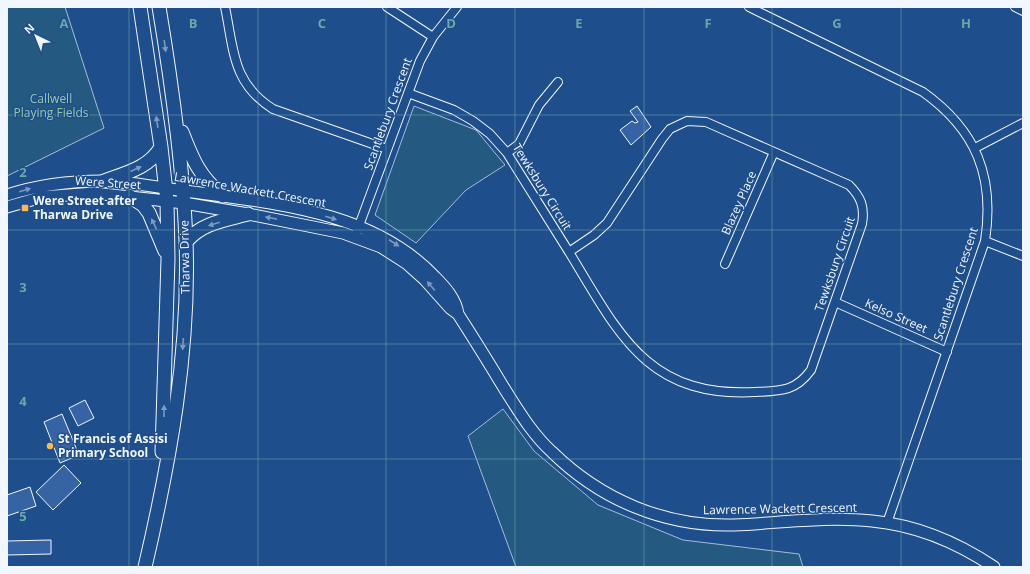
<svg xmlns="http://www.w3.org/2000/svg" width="1030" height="574" viewBox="0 0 1030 574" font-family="'Open Sans',sans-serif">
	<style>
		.green { fill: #245a82; stroke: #a8bbd7 }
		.building { fill: #3563a3; stroke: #f2f6ff }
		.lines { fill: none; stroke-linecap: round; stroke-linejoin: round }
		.street-casing { stroke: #f2f6ff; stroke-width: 10 }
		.secondary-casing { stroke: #f2f6ff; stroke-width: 13 }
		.primary-casing { stroke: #f2f6ff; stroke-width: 15 }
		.street { stroke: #1f4e8c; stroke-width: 8 }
		.secondary { stroke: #1f4e8c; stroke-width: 11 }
		.primary { stroke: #1f4e8c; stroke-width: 13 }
		.oneway { fill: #7e9ac0 }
		.grid { fill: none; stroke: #6aa9a8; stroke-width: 1; stroke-opacity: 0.55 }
		.poi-dot { fill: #ffb74d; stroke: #1f4e8c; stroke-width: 1.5 }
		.labels { text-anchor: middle; stroke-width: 3; stroke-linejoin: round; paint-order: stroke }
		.park-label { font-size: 12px; fill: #97c8a6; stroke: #1f4e8c }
		.street-label { font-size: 12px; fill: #f2f6ff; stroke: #1f4e8c }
		.poi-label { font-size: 12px; font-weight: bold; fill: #f2f6ff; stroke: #1f4e8c; text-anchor: start }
		.grid-label { font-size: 13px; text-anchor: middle; font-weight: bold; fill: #6aa9a8; stroke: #1f4e8c; stroke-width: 3; stroke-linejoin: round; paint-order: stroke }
	</style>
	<rect width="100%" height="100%" fill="#1f4e8c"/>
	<path class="green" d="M7,7H65L104,128L7,176Z
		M414,106L476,130L505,165L466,190L416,243L375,215Z
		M503,409L534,451L598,505L683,540L799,554L803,567H516L468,436Z"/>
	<path class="building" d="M637,106L651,127L631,145L620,130L632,121L635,123L638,122L630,111Z
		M85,400L94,418L78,426L69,408Z
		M62,414L79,455L60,463L44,422Z
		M64,465L81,483L53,510L36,492Z
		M30,487L36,506L7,516V495Z
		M51,540V554L7,555V541Z"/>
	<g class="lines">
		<g class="street-casing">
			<path id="street" d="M225,7C234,50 232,83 273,109L387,149
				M387,7L433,37
				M749,7L923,92C976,130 995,176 985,241L887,523
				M1015,7L1023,11
				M408,93L454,110L473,121L490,134L507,153L569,252L594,235L607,223L662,139L670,129L687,121L706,122L849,185C861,197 865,207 862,224L811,370C795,392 780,391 755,392C646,398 618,332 569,252
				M975,148L1023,123
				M507,153L519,144L539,105L558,82
				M357,231L420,61L433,37L457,7
				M985,241L1023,256
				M725,264L774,152
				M835,302L947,352"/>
		</g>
		<g class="secondary-casing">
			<path id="secondary" d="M7,195C38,185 69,181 102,181C130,181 158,188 186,191C271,203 372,210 435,277C445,287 456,299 458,314C474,339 489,363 504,388C518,410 532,434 552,452C601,500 665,527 734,525C780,523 826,516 872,521C916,525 958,543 994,567
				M7,207L42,197L94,193L184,203L248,214L343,233L381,247L406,263L425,280L450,308L458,314"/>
		</g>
		<g class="primary-casing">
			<path id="primary" d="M140,7L161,147L167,201L168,259L162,452
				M182,132C193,160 199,176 223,196
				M104,181C126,173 149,168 161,147
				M129,196L143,205L149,213L165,251
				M186,242C201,223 225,220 248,214
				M145,567C170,460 190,351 186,241C183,163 172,85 159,7"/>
		</g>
		<use href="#street" class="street"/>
		<use href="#secondary" class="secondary"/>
		<use href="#primary" class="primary"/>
	</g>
	<defs><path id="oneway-solid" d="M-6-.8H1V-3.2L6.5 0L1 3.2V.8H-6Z"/></defs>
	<g class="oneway">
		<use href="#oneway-solid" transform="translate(165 46) rotate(82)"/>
		<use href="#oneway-solid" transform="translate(157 122) rotate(-99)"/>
		<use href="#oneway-solid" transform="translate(136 169) rotate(-25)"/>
		<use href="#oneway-solid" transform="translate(25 190) rotate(-16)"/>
		<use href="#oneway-solid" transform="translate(271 218) rotate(-169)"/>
		<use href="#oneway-solid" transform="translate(331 218) rotate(17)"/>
		<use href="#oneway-solid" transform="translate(154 224) rotate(-115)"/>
		<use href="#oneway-solid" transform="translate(214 224) rotate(163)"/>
		<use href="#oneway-solid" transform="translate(394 243) rotate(33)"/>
		<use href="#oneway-solid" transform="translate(431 286) rotate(-131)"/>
		<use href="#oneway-solid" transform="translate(183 344) rotate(94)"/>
		<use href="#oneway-solid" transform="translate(164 411) rotate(-89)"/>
	</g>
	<path class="grid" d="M129,7V567M258,7V567M386,7V567M515,7V567M644,7V567M772,7V567M901,7V567M7,115H1023M7,230H1023M7,344H1023M7,459H1023"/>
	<g class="poi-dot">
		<rect x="21" y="204" width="8" height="8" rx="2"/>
		<circle cx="50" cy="446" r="4"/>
	</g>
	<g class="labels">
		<g class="park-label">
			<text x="51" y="103">Callwell<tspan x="51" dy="14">Playing Fields</tspan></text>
		</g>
		<g class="street-label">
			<text transform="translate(388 114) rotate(-70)" y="4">Scantlebury Crescent</text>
			<text transform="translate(108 183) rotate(4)" y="4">Were Street</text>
			<text transform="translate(542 187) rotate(58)" y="4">Tewksbury Circuit</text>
			<text transform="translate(250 190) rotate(10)" y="4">Lawrence Wackett Crescent</text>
			<text transform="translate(739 203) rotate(-66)" y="4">Blazey Place</text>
			<text transform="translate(185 257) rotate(-91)" y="4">Tharwa Drive</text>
			<text transform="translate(835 264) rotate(-71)" y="4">Tewksbury Circuit</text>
			<text transform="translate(956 284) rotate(-72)" y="4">Scantlebury Crescent</text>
			<text transform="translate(896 316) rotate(24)" y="4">Kelso Street</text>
			<text transform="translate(780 509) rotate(-1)" y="4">Lawrence Wackett Crescent</text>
		</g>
		<g class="poi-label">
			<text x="33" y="205">Were Street after<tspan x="33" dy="14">Tharwa Drive</tspan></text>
			<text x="58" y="443">St Francis of Assisi<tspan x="58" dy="14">Primary School</tspan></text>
		</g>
	</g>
	<g class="grid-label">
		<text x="64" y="28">A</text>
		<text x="193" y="28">B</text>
		<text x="322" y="28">C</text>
		<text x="451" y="28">D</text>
		<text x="579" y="28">E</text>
		<text x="708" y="28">F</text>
		<text x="837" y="28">G</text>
		<text x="966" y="28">H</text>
		<text x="23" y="177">2</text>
		<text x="23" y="292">3</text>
		<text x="23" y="406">4</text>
		<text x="23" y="521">5</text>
	</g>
	<rect width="1030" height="574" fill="none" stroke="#f2f6ff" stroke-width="16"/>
	<g transform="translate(36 36) rotate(317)" stroke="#1f4e8c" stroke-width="3" paint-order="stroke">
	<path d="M0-3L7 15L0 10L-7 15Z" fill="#f2f6ff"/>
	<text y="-6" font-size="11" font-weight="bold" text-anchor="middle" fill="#f2f6ff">N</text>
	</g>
</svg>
